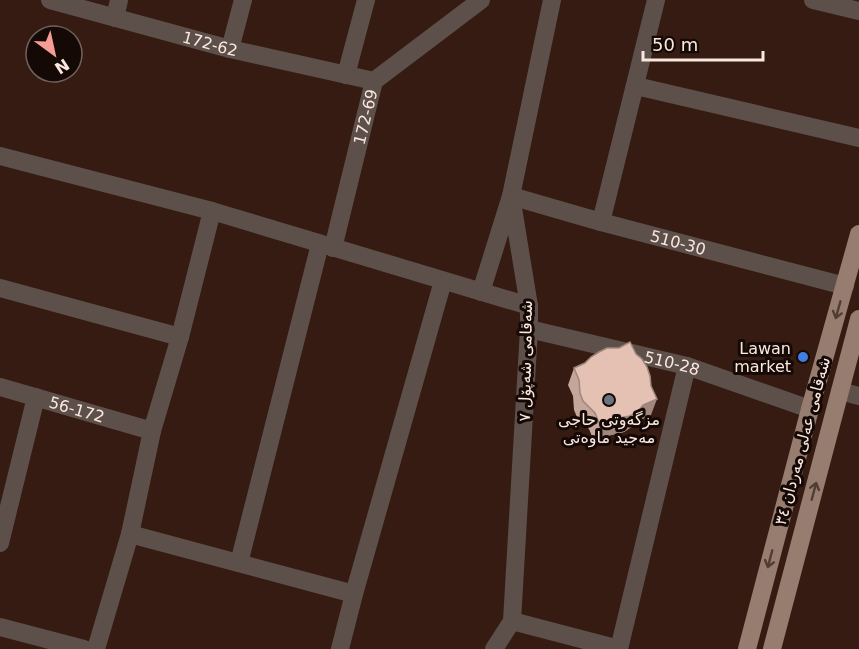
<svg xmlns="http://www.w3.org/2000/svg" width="859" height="649" viewBox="0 0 859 649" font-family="'DejaVu Sans','Noto Sans Arabic',sans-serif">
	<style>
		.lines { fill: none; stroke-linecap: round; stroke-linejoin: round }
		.minor { stroke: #5d504a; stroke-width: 18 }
		.major { stroke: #977d6f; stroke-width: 18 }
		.wall { fill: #c4a69a }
		.shaded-wall { fill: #a0877d }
		.building { fill: #e4c1b3; stroke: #a0877d; stroke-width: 1.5 }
		.oneway { stroke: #503d35 }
		.shop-dot { fill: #3f7fe0; stroke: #150905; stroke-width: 2 }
		.worship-dot { fill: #6b7280; stroke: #150905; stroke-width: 2 }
		.labels { text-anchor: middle; stroke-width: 6; stroke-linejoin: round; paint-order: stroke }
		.street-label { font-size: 16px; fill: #fae7e0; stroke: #150905 }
		.poi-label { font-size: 16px; fill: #fae7e0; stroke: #150905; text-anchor: end }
	</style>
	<rect width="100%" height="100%" fill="#351b11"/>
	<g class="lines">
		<g class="minor">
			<path id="s1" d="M50,0L230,49L374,81"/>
			<path d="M813,0L859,11"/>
			<path d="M115,18L119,0"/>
			<path d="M230,49L243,0"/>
			<path d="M346,75L366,0"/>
			<path d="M636,86L859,138"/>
			<path d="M0,156L212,211L529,306"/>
			<path d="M601,222L656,0"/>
			<path id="s2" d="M333,248L374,81L481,0"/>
			<path d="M0,288L180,337"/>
			<path id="s3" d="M481,292L511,196L601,222L845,286"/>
			<path id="s4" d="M529,329L687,366L810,409"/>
			<path id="s5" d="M0,387L152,431"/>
			<path d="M840,391L859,396"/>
			<path d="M130,534L354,594"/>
			<path d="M0,543L36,397"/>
			<path d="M239,563L320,244"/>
			<path d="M512,621L619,649"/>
			<path d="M0,627L84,649"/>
			<path d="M96,649L130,534L152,431L180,337L212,211"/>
			<path d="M340,649L354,594L443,281"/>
			<path d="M494,649L512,621L529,329V306L511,196L552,0"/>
			<path d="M619,649L687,366"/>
		</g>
		<path class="major" d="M747,649L810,409L859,234
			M772,649L859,319"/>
	</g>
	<path class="wall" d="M574,368L651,415L638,421L633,426L624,432L607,436L594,441L589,429L577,417L574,410L573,396L568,385Z"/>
	<path class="shaded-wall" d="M657,399L651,415L638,421L633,426L624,432L607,436L594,441L600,425Z"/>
	<path class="building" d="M630,342L636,354L642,359L647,367L650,376L651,386L657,399L643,405L639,410L630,416L613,419L600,425L595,413L583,401L580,393L579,380L574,368L585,363L591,357L599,352L607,348H619Z"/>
	<defs><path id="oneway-shaft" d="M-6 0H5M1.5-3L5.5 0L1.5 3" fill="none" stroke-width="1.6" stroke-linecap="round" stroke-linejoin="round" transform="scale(1.5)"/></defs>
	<g class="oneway">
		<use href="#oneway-shaft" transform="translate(838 310) rotate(106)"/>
		<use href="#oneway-shaft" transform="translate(814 491) rotate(-75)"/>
		<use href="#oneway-shaft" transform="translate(770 559) rotate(105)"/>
	</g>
	<circle class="shop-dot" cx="803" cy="357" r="6"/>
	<circle class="worship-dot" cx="609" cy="400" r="6"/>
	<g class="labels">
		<g class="street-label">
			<text dy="6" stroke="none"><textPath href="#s1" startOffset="166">172-62</textPath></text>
			<text dy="6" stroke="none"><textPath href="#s2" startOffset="135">172-69</textPath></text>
			<text dy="6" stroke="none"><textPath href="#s3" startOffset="274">510-30</textPath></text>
			<text transform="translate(525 361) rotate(-89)" y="6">شەقامی شەپۆل ٧</text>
			<text dy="6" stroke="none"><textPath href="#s4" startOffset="147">510-28</textPath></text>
			<text dy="6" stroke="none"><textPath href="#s5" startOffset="80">56-172</textPath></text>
			<text transform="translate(802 441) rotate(-75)" y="6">شەقامی عەلی مەردان ٣٤</text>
		</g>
		<g class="poi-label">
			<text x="791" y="354">Lawan<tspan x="791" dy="18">market</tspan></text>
			<text x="609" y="425" text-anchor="middle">مزگەوتی حاجی<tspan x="609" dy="18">مەجید ماوەتی</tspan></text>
		</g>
	</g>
	<g transform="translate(54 54) rotate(147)"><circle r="28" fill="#150905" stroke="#71625d" stroke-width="1.5"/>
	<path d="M0-4.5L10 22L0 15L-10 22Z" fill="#f59c94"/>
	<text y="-9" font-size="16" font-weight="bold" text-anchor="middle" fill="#fae7e0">N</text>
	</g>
	<path d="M643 51v9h120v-9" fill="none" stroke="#fae7e0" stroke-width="3"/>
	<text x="652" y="51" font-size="18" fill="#fae7e0" stroke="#150905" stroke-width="4.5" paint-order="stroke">50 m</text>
</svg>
